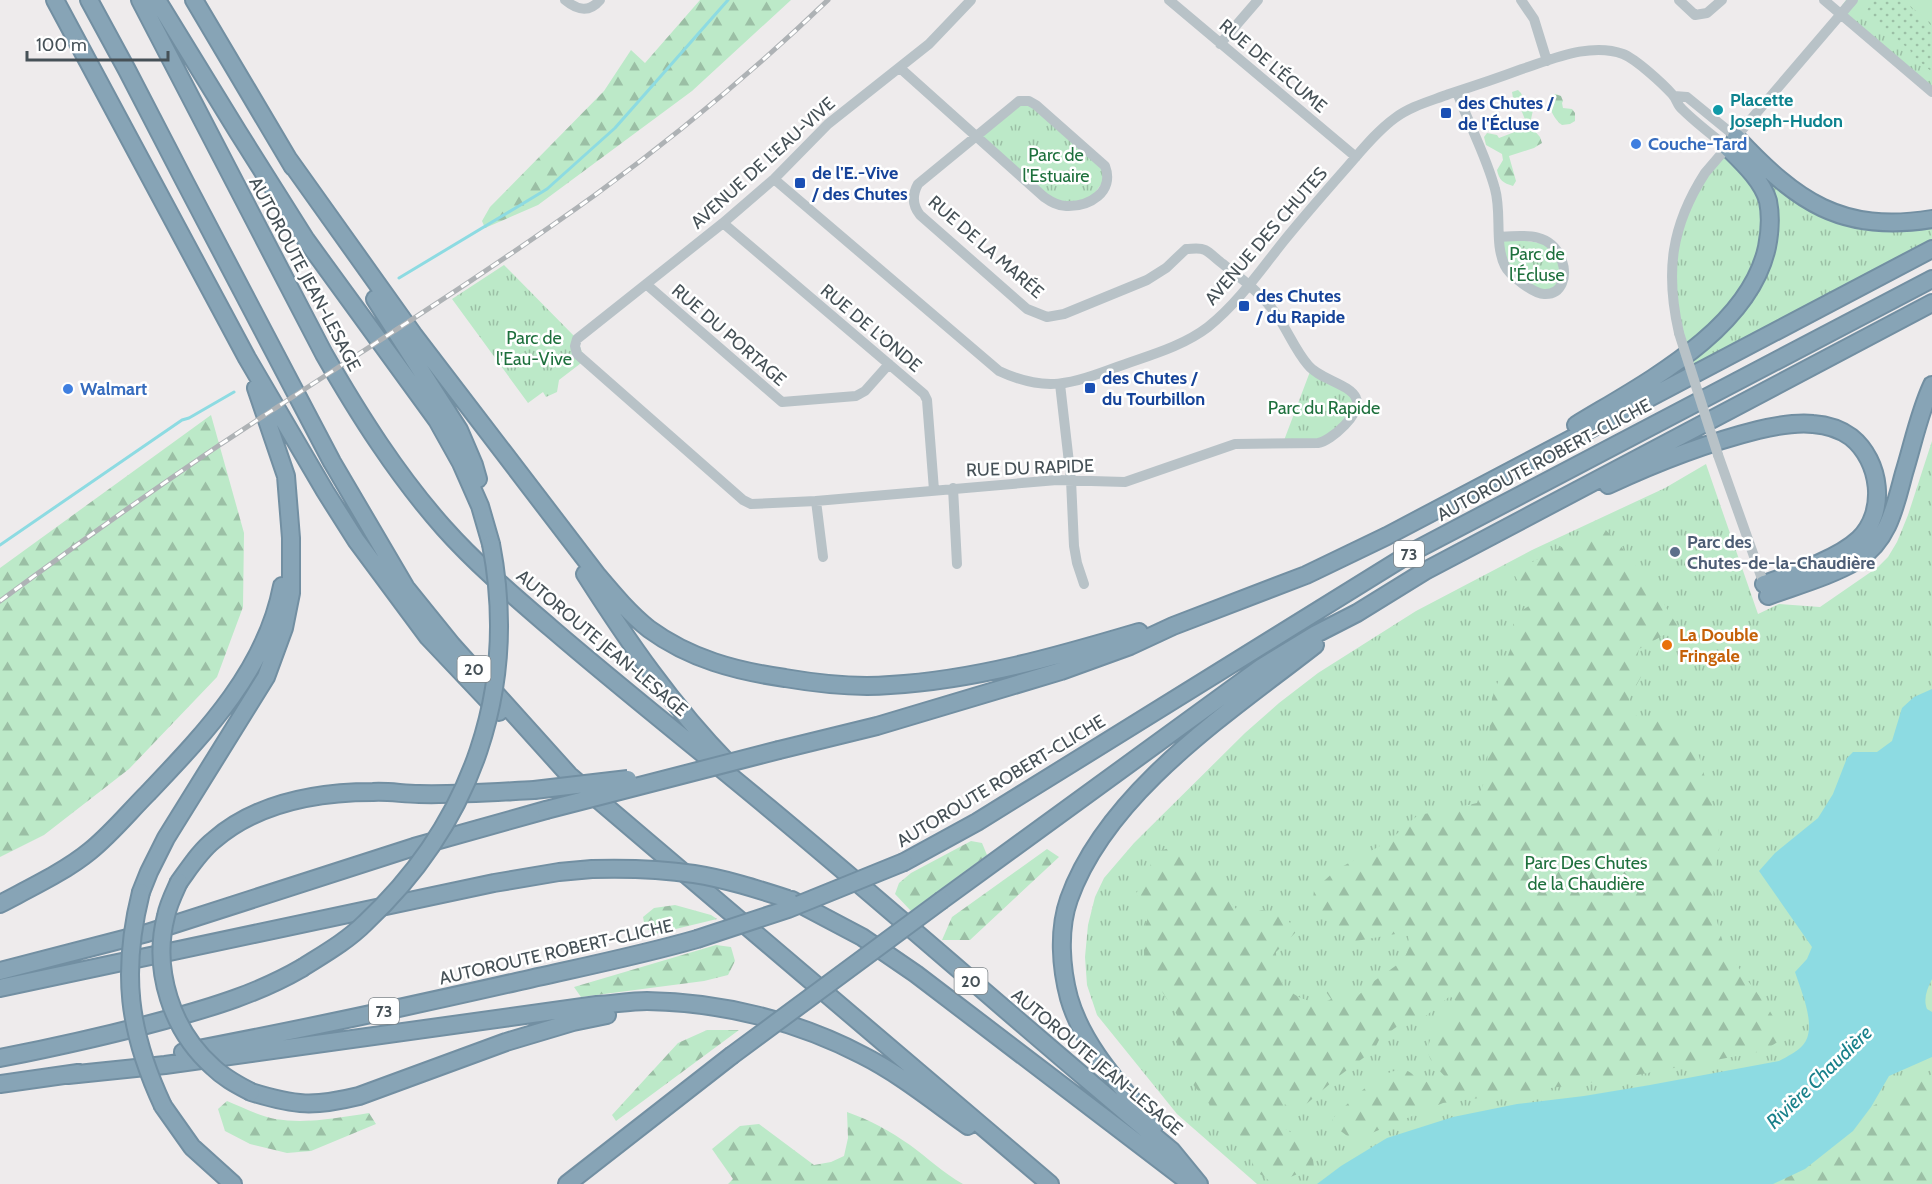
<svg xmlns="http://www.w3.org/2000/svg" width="1932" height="1184" viewBox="0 0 1932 1184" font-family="Cabin,sans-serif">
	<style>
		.grass { fill: url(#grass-tufts) }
		.forest { fill: url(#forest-firs) }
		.garden { fill: url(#garden-dots) }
		.pitch { fill: #bce9c8 }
		.water { fill: #8ddbe2 }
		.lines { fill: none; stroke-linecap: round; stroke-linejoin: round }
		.stream { stroke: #8ddbe2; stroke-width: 3 }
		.highway-casing { stroke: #728fa2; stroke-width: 20 }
		.minor { stroke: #b8c2c7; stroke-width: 10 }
		.highway { stroke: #87a4b6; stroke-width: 16 }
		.rail-casing { stroke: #aeb2b5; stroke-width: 5 }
		.rail { stroke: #fff; stroke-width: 3; stroke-dasharray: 9; stroke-linecap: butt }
		.highway-bridge-casing { stroke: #728fa2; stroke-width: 20; stroke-linecap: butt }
		.minor-bridge { stroke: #b8c2c7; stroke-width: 10 }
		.highway-bridge { stroke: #87a4b6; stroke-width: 16 }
		.culture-dot { fill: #0f9aa8; stroke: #fff; stroke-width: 2 }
		.transit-dot { fill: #1a4fb4; stroke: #fff; stroke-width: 2 }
		.shop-dot { fill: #3f7fe0; stroke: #fff; stroke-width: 2 }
		.service-dot { fill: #5c6f8a; stroke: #fff; stroke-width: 2 }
		.food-dot { fill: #e8710a; stroke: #fff; stroke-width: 2 }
		.labels { text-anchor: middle; stroke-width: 5; stroke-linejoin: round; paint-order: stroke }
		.shield { fill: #fff; stroke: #7e8589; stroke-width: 1.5 }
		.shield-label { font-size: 16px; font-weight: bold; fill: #465157 }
		.street-label { font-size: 18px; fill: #465157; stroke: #fff }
		.culture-label { font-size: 18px; font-weight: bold; fill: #0d838f; stroke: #fff; text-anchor: start }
		.transit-label { font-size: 18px; font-weight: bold; fill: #164399; stroke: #fff; text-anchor: start }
		.shop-label { font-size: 18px; font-weight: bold; fill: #366cbe; stroke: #fff; text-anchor: start }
		.park-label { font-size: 18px; fill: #1e703d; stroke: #fff }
		.service-label { font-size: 18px; font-weight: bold; fill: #4e5e75; stroke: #fff; text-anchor: start }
		.food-label { font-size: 18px; font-weight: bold; fill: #c56008; stroke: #fff; text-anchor: start }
		.water-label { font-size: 20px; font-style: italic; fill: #18808a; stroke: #fff }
	</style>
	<defs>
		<pattern id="grass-tufts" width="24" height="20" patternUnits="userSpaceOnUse" patternTransform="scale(1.5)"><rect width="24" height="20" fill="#bce9c8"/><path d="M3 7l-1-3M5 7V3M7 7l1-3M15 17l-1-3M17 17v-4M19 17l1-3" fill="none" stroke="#9bbfa5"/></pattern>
		<pattern id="forest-firs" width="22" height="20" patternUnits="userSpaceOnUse" patternTransform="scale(1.5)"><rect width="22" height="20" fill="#bce9c8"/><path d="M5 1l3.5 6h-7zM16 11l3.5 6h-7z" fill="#9bbfa5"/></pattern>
		<pattern id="garden-dots" width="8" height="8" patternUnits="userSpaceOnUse" patternTransform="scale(1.5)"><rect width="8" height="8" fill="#bce9c8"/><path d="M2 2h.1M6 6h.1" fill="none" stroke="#9bbfa5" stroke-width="1.8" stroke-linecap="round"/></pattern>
	</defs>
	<rect width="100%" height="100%" fill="#eeebec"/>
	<path class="grass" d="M1846,0H1932V88L1840,8Z
		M1029,101L1108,175L1088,202L1054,203L977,136L1013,106Z
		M1727,147L1832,213L1932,219V249L1693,376L1672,287L1684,211Z
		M1500,237L1553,245L1564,278L1546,295L1505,268Z
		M504,265L577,339L585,360L559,380L557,392L546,397L543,392L528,403L452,299Z
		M1311,369L1357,399L1332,438L1283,443Z
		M1932,441V1184H1257L1177,1114L1097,1015L1087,985L1085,957L1088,925L1095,897L1104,878L1134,843L1245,733L1279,703L1318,673L1416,611L1532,550L1665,488L1706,464L1758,614L1779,604L1820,607L1878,567L1888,557L1897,542L1908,515Z"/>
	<path class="forest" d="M700,0H791L692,91L538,205L485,228L482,221L490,207L604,91L631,50L645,63Z
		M1518,90L1521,93L1523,98L1530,100L1533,110L1530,124H1527L1526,122L1518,102L1513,98L1512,92Z
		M1555,94L1561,96L1563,101L1562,103L1563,108L1572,109L1575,113V121L1570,124L1562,125C1554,119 1548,108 1550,98Z
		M1525,128H1532L1540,137L1542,143L1534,148L1509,156L1516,181L1513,186C1503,183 1499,180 1497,170L1503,160L1502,154L1486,145L1484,137L1487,133L1497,135L1499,138Z
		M211,415L244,533L243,607L217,677L129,769L44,835L0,857V568Z
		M1602,526L1619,544L1659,596L1678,627L1639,649L1636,663L1642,675L1629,699L1634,715L1653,721L1667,720L1683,730L1699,756L1718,825L1720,845L1714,875L1713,907L1723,943L1744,976L1765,1003L1780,1028L1781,1040L1763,1051L1616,1079L1443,1103L1367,1135L1350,1138L1334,1126L1332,1119C1347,1105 1389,1058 1411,1073C1414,1075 1415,1078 1417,1081L1431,1082L1446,1078C1442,1072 1434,1067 1431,1060C1419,1039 1447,1020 1460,1005L1450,996C1435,1007 1419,1027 1399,1025L1379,1040L1374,1050L1339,1076L1304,1106L1293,1108L1284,1104V1128L1311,1145L1314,1167L1274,1184L1257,1172L1246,1150L1245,1140L1221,1118L1190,1081L1187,1063L1175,1040L1179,1018L1144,963V929L1150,912L1136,894L1157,852L1181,844L1242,916L1262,910L1284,914L1296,932L1276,952C1276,960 1278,963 1281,970C1283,975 1280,980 1283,984C1292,997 1318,1008 1331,999L1324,989L1328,983L1339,987L1348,998H1356C1363,991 1369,984 1377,979C1392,967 1413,960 1408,936L1401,933L1351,942L1323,916L1313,899L1314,890L1336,870L1389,841L1418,815L1447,810L1477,803L1486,776L1492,698L1513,642V617L1530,605L1513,572Z
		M971,841L982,843L987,855L911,911L895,894L899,883L911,873Z
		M1047,849L1059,857L970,940H942L952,917Z
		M675,905L711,915L717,919L655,934L645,927L643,917L654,908Z
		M716,945L731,947L735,961L728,975L704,981L581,997L574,987Z
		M707,1030H739L616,1121L612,1115L678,1043Z
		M1932,1074V1184H1773L1853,1131L1871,1107Z
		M227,1101C242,1107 259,1116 275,1119C307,1124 337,1118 369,1113L376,1124L311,1151L287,1153L250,1144L225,1131L218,1109Z
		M847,1112C870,1120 890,1131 910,1145C928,1158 943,1173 963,1184H728L733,1179L712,1149L740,1126L759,1124L814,1165L831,1162L844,1156L848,1138Z"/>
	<path class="garden" d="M1875,0H1902L1932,26V72L1910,53L1911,51L1865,12Z"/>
	<path class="pitch" d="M1903,0H1932V24Z"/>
	<path class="water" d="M1932,689V979C1927,989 1923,999 1927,1009L1932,1012V1057L1889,1076L1871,1107L1853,1131L1805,1169L1773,1184H1317L1341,1166L1387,1138L1453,1117L1517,1104L1584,1096L1650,1085L1779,1061C1788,1056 1797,1052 1803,1045C1818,1028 1801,991 1795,972L1807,959L1812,947L1759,871L1775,853L1818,818L1833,794L1847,758L1853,752H1877L1892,741L1902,708L1914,697Z"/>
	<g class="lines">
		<path class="stream" d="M399,278L547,189L615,128L728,0
			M0,545L182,420L189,418L234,392"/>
		<g class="highway-casing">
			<path id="highway" d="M55,0L247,358L325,491L356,540L428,637L499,712
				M89,0L127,70L185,182L332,462L406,588L452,645L569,775L1050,1184
				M140,0L324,354C359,415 397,475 444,528C476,564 515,597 551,628C623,690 697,748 769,808C905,921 1036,1038 1172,1151L1199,1184
				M157,0L238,132L306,240L437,420L461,463L480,506L491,544
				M194,0L293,167
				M1736,137C1796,201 1841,234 1932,219
				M289,160L413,334L598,576C614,595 630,614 649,629C690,659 736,671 785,678C820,684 854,688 890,685C975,680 1058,656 1139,632
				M375,299L459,430L474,465L478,479
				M1576,425C1643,384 1749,331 1767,247C1770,232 1771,216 1768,201C1762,180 1742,162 1727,147
				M1608,485C1657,462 1706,443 1758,430C1775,426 1795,422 1813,424C1827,425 1840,429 1851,437C1881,461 1887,512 1859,539C1838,559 1792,574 1764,584
				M585,574C627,640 673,707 728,763
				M1768,596C1798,585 1831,576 1858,560C1889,540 1895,506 1904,473C1913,444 1919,413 1932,385
				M779,750L877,726L1061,671L1130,646L1173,626L1306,575L1387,536L1932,249
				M904,862L977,822L1414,551L1932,279
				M179,882C190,867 200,851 214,840C257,803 317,792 373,792C388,791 404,794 419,794C457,795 496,792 534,790
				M141,892L149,872L166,838L266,677L284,628L291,593V538L286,476L256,388
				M792,900L862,937L916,974L1190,1183
				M942,900L1262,667L1316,634L1357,613L1425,571L1932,303
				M0,904C28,889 66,871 90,851C111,834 129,812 148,793C205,733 266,670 282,586
				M0,971L147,933L414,847L546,810
				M0,988L494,883L559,872L592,869
				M183,1052C294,1031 406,1007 516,982C577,968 638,956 697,939
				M0,1058C56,1047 110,1035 165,1020C213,1007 259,993 302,968
				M68,1075L165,1065L597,1005C614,1004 631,1001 647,1001C721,1002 797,1021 862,1055C900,1074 934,1102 968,1126
				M0,1084L78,1073
				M251,1092C296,1106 314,1107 359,1096L506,1042L573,1022L607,1015
				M163,1106L192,1147L233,1184
				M1154,1126C1122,1087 1083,1047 1069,998C1061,968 1058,930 1069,899C1107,792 1228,713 1315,645
				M567,1184L731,1056"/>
		</g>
		<path class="minor" d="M565,0C577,10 589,13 600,0
			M1169,0L1356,157
			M1521,0L1534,19L1547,61
			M1679,0L1695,15L1707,13L1722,0
			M1824,0L1932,92
			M1220,44L1258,0
			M900,68L1044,197C1050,201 1057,206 1066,206C1089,207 1115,192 1105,166L1036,105L1029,101H1019L1013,106L918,184C912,195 912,205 920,215L1027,309L1047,317L1064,314L1147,280L1166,268L1186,249C1192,249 1199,247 1205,250C1211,253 1217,260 1223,264C1242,279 1262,294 1276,314C1288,331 1295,350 1308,365C1319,379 1350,384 1356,398C1363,413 1331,441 1318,443L1235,444L1125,482L1057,480L816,501L751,504L743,500L577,354L575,346L577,339L723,223L774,179L828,124L929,44L971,0
			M1457,92C1469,125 1486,155 1495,189C1502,213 1494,244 1505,266C1509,275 1534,294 1544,294C1563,295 1567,275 1562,261C1552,232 1525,235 1500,237
			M1674,96L1687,97L1736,137
			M774,179L999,371C1046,393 1071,384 1117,367C1147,356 1182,347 1208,327C1237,304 1260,271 1283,242C1304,216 1326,191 1348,166C1362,150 1377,131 1395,118C1411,106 1431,101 1449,94C1474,86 1498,78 1522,69C1553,59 1591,42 1623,54C1636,59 1663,84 1672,94C1677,99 1677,105 1682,109C1696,123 1712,135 1727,147
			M723,223L924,394L927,400L934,490
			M646,284L782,402L856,396L865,391L889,364
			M1679,333C1665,272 1671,226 1705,173L1853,0
			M1060,384L1071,480L1074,546L1077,563L1084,584
			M1718,455L1766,590
			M953,488L957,564
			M816,501L823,557"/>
		<use href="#highway" class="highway"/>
		<g class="rail-casing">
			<path id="rail" d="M0,601C72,548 144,496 218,446C344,362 473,283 595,195C677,135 755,70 828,0"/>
		</g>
		<use href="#rail" class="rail"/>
		<g class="highway-bridge-casing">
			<path id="highway-bridge" d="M534,790L628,779
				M546,810L779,750
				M592,869C626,868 660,869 694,874C726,879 757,889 788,899
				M179,882C174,893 168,905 166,916C152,970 172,1031 213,1067C224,1078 238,1085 251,1092
				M141,892C121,972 128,1031 163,1106
				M697,939L788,909L904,862
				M302,968C324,954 347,941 365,923C472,823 519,689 491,544
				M731,1056L942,900"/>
		</g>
		<path class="minor-bridge" d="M1679,333L1718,455"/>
		<use href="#highway-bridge" class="highway-bridge"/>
	</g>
	<circle class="culture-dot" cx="1718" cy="110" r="6"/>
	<g class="transit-dot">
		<rect x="1440" y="107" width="12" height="12" rx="3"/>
		<rect x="794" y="177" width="12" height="12" rx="3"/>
		<rect x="1238" y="300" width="12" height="12" rx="3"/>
		<rect x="1084" y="382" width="12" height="12" rx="3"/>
	</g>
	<g class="shop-dot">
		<circle cx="1636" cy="144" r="6"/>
		<circle cx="68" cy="389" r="6"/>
	</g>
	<circle class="service-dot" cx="1675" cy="552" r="6"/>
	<circle class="food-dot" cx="1667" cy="645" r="6"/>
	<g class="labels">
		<g class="shield">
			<rect x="1394" y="541" width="30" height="26" rx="4.5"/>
			<rect x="457.5" y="656" width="33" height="26" rx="4.5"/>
			<rect x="954.5" y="968" width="33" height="26" rx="4.5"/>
			<rect x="369" y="998" width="30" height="26" rx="4.5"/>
		</g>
		<g class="shield-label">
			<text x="1409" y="560">73</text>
			<text x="474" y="675">20</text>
			<text x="971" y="987">20</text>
			<text x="384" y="1017">73</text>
		</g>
		<g class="street-label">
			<text transform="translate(1273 66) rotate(40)" y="6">RUE DE L'ÉCUME</text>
			<text transform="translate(763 163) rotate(-42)" y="6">AVENUE DE L'EAU-VIVE</text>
			<text transform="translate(1266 236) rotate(-49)" y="6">AVENUE DES CHUTES</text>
			<text transform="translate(986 247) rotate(41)" y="6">RUE DE LA MARÉE</text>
			<text transform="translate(305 274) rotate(62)" y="6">AUTOROUTE JEAN-LESAGE</text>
			<text transform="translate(871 328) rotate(40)" y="6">RUE DE L'ONDE</text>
			<text transform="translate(729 335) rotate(41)" y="6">RUE DU PORTAGE</text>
			<text transform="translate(1544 460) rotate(-28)" y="6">AUTOROUTE ROBERT-CLICHE</text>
			<text transform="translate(1030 468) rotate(-2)" y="6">RUE DU RAPIDE</text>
			<text transform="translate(602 643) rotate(40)" y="6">AUTOROUTE JEAN-LESAGE</text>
			<text transform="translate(1001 781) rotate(-31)" y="6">AUTOROUTE ROBERT-CLICHE</text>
			<text transform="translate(556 952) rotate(-13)" y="6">AUTOROUTE ROBERT-CLICHE</text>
			<text transform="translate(1097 1062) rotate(40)" y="6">AUTOROUTE JEAN-LESAGE</text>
		</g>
		<g class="culture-label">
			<text x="1730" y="106">Placette<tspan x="1730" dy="21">Joseph-Hudon</tspan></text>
		</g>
		<g class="transit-label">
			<text x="1458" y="109">des Chutes /<tspan x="1458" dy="21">de l'Écluse</tspan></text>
			<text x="812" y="179">de l'E.-Vive<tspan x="812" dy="21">/ des Chutes</tspan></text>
			<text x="1256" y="302">des Chutes<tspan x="1256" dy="21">/ du Rapide</tspan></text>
			<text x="1102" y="384">des Chutes /<tspan x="1102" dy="21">du Tourbillon</tspan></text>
		</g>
		<g class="shop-label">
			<text x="1648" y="150">Couche-Tard</text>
			<text x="80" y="395">Walmart</text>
		</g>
		<g class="park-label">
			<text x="1056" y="161">Parc de<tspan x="1056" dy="21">l'Estuaire</tspan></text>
			<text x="1537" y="260">Parc de<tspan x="1537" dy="21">l'Écluse</tspan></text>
			<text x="534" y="344">Parc de<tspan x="534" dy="21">l'Eau-Vive</tspan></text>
			<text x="1324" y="414">Parc du Rapide</text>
			<text x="1586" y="869">Parc Des Chutes<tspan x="1586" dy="21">de la Chaudière</tspan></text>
		</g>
		<g class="service-label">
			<text x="1687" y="548">Parc des<tspan x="1687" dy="21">Chutes-de-la-Chaudière</tspan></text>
		</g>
		<g class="food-label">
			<text x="1679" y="641">La Double<tspan x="1679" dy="21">Fringale</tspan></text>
		</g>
		<g class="water-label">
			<text transform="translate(1819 1077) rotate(-44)" y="7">Rivière Chaudière</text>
		</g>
	</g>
	<path d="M27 51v9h141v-9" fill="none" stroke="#465157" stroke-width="3"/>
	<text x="36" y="51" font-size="18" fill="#465157" stroke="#ffffff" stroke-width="4.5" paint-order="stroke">100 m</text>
</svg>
